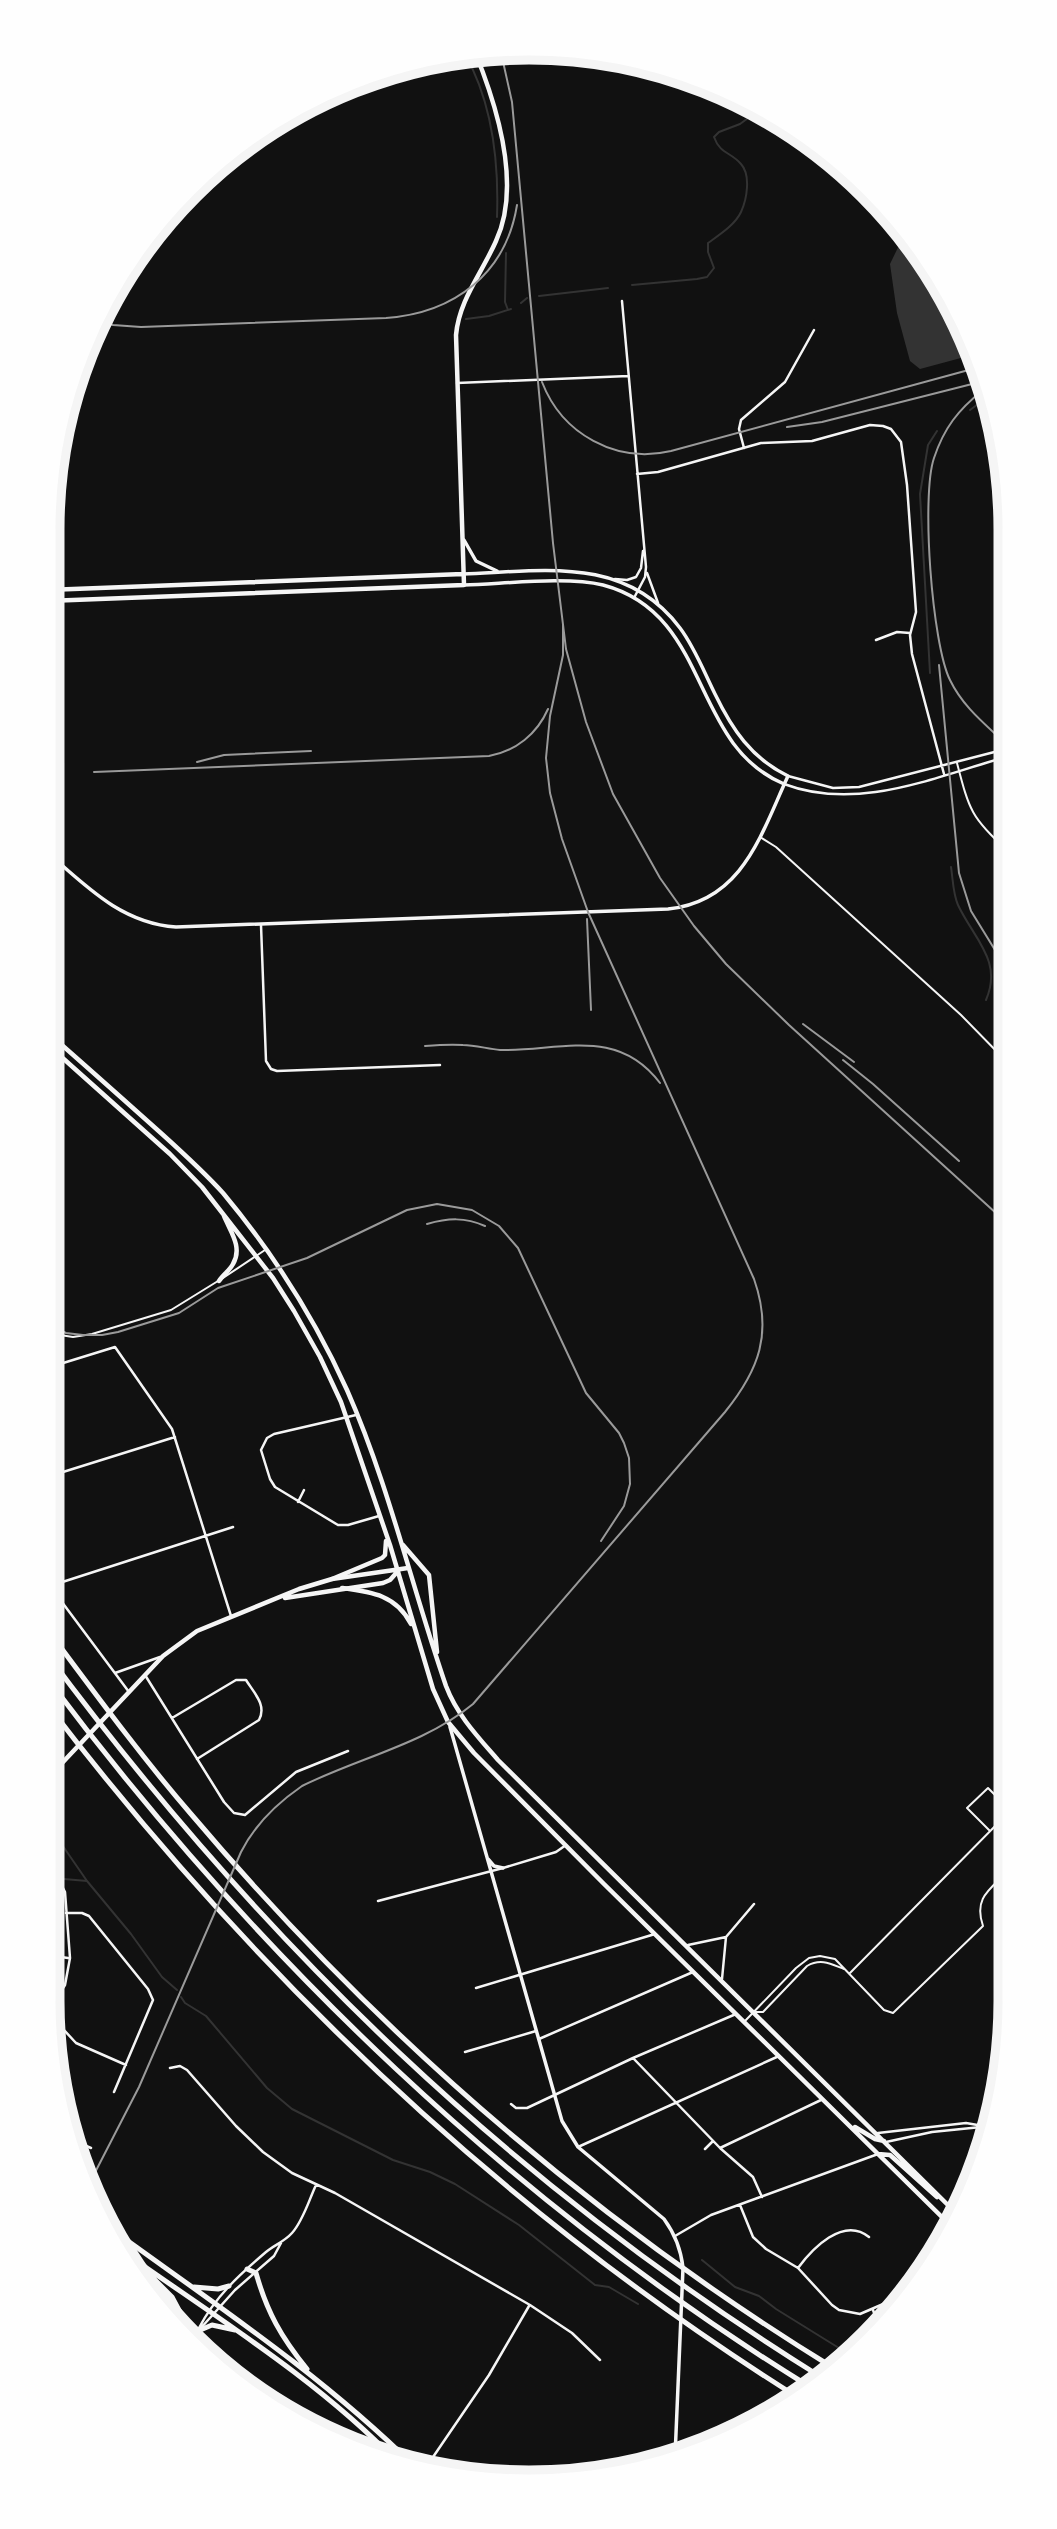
<svg xmlns="http://www.w3.org/2000/svg" width="1057" height="2529" viewBox="0 0 1057 2529" font-family="Lato,sans-serif">
	<style>
		.water { fill: #333 }
		.lines { fill: none; stroke-linecap: round; stroke-linejoin: round }
		.stream { stroke: #333; stroke-width: 2 }
		.service { stroke: #f5f5f5; stroke-width: 2 }
		.minor { stroke: #f5f5f5; stroke-width: 2.5 }
		.tertiary { stroke: #f5f5f5; stroke-width: 3.5 }
		.secondary { stroke: #f5f5f5; stroke-width: 4.5 }
		.primary { stroke: #f5f5f5; stroke-width: 4.5 }
		.trunk { stroke: #f5f5f5; stroke-width: 5 }
		.motorway { stroke: #f5f5f5; stroke-width: 5 }
		.rail { stroke: #9a9a9a; stroke-width: 2 }
		.rim { fill: none; stroke: #f5f5f5; stroke-width: 9 }
	</style>
	<rect width="100%" height="100%" fill="#111"/>
	<path class="water" d="M905,233L960,316L972,355L920,369L910,361L897,313L890,264Z"/>
	<g class="lines">
		<path class="stream" d="M465,54C493,104 499,161 497,217
			M506,253L505,302L508,310
			M632,285L697,279L707,277L714,268L708,252V243C719,235 735,225 741,212C747,199 751,175 741,164C731,152 720,154 714,137L719,132L740,124L759,110
			M539,296L608,288
			M521,303L527,298
			M466,319L489,316L511,309
			M970,410L985,399
			M930,673L920,494L928,445L937,431
			M951,867C953,880 953,894 958,905C974,939 1003,961 986,1000
			M51,1785L58,1839L87,1881L131,1934L162,1977L177,1990
			M47,1876H53
			M64,1879L87,1881
			M181,1997L185,2003L206,2016L267,2088L292,2109L393,2160L430,2172L455,2184L519,2225L595,2285L609,2287L638,2304
			M702,2260L735,2287L759,2296L776,2309L847,2353"/>
		<path class="service" d="M957,763C969,809 971,818 1007,850
			M760,837L776,847L961,1015L1007,1062
			M223,1278L265,1250
			M47,1333L73,1337L92,1334L171,1310L218,1281
			M989,1830L967,1808L988,1788L1009,1809
			M850,1973L1009,1812
			M756,2012H763L807,1966C821,1958 831,1964 844,1969
			M745,2021L796,1968L809,1958L820,1956L835,1959L884,2010L893,2013L983,1926C973,1897 991,1889 1009,1870"/>
		<path class="minor" d="M622,301L646,567L645,577L634,598
			M457,383L628,376
			M744,448L739,429L741,420L785,382L814,330
			M637,474L658,472L761,443L812,441L870,425L883,426L891,429L901,442L907,485L916,612L910,635L912,654L944,774
			M647,573L658,603
			M615,579L627,580L636,577L641,568L643,551
			M876,640L897,632L910,633
			M788,776L833,788L859,787L1006,749
			M784,784C858,812 934,777 1006,757
			M261,925L266,1061L271,1069L277,1071L440,1065
			M47,1368L115,1347L172,1429L231,1616
			M356,1415L274,1434L267,1438L261,1450L270,1479L275,1487L338,1525H348L379,1516
			M47,1477L175,1437
			M298,1502L304,1490
			M47,1582L129,1692
			M50,1586L233,1527
			M115,1673L160,1657
			M145,1675L224,1802L234,1813L245,1815L296,1772L348,1751
			M172,1718L236,1680H246C254,1693 267,1705 259,1720L197,1759
			M47,1752L59,1767
			M47,1856L65,1892L70,1958L65,1985L49,2010
			M378,1901L503,1868L556,1852L566,1845
			M66,1913H82L89,1916L148,1989L153,2000L114,2092
			M726,1937L754,1904
			M688,1945L726,1937
			M47,1955L68,1958
			M722,1979L726,1937
			M476,1988L655,1934
			M47,1994L56,2000
			M50,2015L76,2043L126,2065
			M539,2039L693,1972
			M465,2052L536,2031
			M633,2058L720,2148L753,2177L762,2197
			M170,2068L180,2066L187,2070L236,2126L263,2152L292,2173L335,2193L530,2305L572,2333L600,2360
			M511,2104L516,2108H527L633,2058L736,2014
			M878,2133L966,2123L989,2127
			M70,2139L91,2148
			M886,2142L932,2132L981,2127
			M578,2147L779,2056
			M720,2148L821,2100
			M705,2149L713,2141
			M740,2205L753,2237L766,2249L798,2268L832,2305L839,2310L860,2314L911,2292
			M675,2236L711,2215L878,2154
			M798,2268C812,2249 843,2216 869,2237
			M873,2310L878,2324
			M199,2328C215,2297 239,2275 266,2252C274,2245 284,2242 292,2233C303,2221 309,2200 316,2185
			M200,2329L235,2290L274,2256L281,2243
			M431,2460L489,2375L529,2306
			M413,2462L431,2460L430,2469"/>
		<path class="tertiary" d="M464,540L476,561L497,571
			M464,585C503,584 566,576 603,585C712,614 689,744 784,784
			M47,852C86,886 121,923 176,927L668,909C743,901 761,834 788,776C751,758 732,729 715,694C704,672 695,648 680,628C625,555 543,571 463,574
			M450,1727L562,2121L578,2147L664,2219C675,2234 681,2249 683,2268L675,2457
			M488,1859L494,1866L503,1868"/>
		<path class="secondary" d="M47,590L463,574
			M47,601L464,585L456,335C459,300 482,273 496,241C522,185 497,106 475,52
			M285,1598L383,1583L390,1580L398,1571
			M47,1779L163,1656L197,1631L299,1589L332,1579L408,1568"/>
		<path class="primary" d="M47,1032C86,1066 124,1100 162,1134C183,1153 204,1172 223,1193C273,1253 315,1319 347,1390C389,1485 412,1588 446,1686C457,1715 478,1737 498,1760L954,2211
			M47,1044L170,1154L202,1187L273,1278L294,1311L320,1357L341,1402L390,1545L433,1689L448,1722L474,1753L604,1884L948,2223
			M219,1281C223,1275 230,1270 233,1264C243,1247 230,1231 224,1216
			M403,1545L429,1575L437,1652
			M332,1579L382,1558L385,1555L386,1541
			M342,1588C372,1592 396,1595 411,1624
			M855,2127L875,2139L884,2141
			M878,2154L890,2155L937,2197"/>
		<path class="trunk" d="M103,2223C210,2301 320,2373 414,2466
			M114,2245C209,2313 315,2377 396,2461
			M247,2269L256,2273C267,2312 281,2337 307,2369
			M146,2271L172,2297L190,2331V2337
			M194,2287L218,2289L229,2286
			M189,2326L198,2331L212,2325L235,2330"/>
		<path class="motorway" d="M47,1629C94,1692 140,1755 191,1814C374,2030 590,2218 832,2367
			M47,1654C263,1945 512,2185 821,2377
			M47,1678C257,1958 512,2203 810,2387
			M47,1704C256,1977 507,2215 799,2398"/>
		<path class="rail" d="M500,48L512,102L553,543L566,649L586,722L613,794L660,878L694,926L726,964L789,1025L1008,1224
			M97,320L113,325L141,327L386,318C454,313 506,274 517,205
			M542,382C562,434 616,464 671,451L976,368
			M983,390C958,410 944,428 934,458C921,496 932,644 950,680C963,707 985,724 1006,744
			M787,427L822,422L980,382
			M939,665L959,873L971,911L995,950L1007,962
			M197,762L224,755L311,751
			M94,772L489,756C516,751 537,734 548,709
			M587,919L591,1010
			M803,1024L854,1062
			M425,1046C437,1045 450,1044 463,1045C475,1045 488,1049 500,1050C560,1051 617,1026 660,1083
			M843,1060L873,1084L959,1161
			M427,1224C448,1218 465,1217 485,1226
			M47,1324L66,1333L83,1335H102L118,1332L179,1313L218,1288L307,1258L407,1210L437,1204L472,1210L499,1226L518,1248L586,1393L619,1433L624,1443L629,1458L630,1484L624,1506L601,1541
			M87,2188L139,2087L241,1852C255,1824 276,1804 302,1786C358,1758 425,1744 473,1704L725,1412C759,1370 773,1333 754,1279L588,912L562,839L550,793L546,758L550,716L563,655V625"/>
	</g>
	<path d="M0 0H1057V2529H0ZM529 60H529A469 469 0 0 1 998 529V2001A469 469 0 0 1 529 2470H529A469 469 0 0 1 60 2001V529A469 469 0 0 1 529 60Z" fill="#fefefe" fill-rule="evenodd"/>
	<path class="rim" d="M529 60H529A469 469 0 0 1 998 529V2001A469 469 0 0 1 529 2470H529A469 469 0 0 1 60 2001V529A469 469 0 0 1 529 60Z"/>
</svg>
